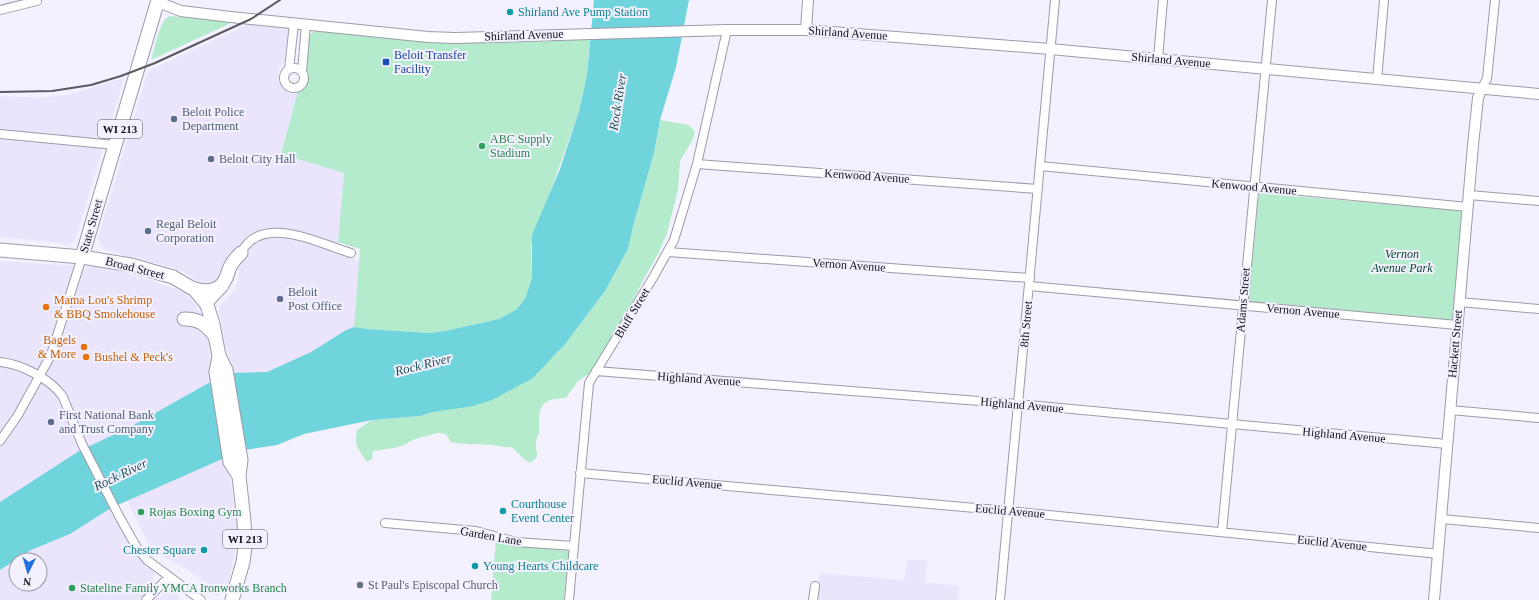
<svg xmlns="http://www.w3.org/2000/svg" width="1539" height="600" viewBox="0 0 1539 600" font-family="'Times New Roman',serif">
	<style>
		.built { fill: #eae5fd }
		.green { fill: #b4ebcd }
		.water { fill: #70d4dc }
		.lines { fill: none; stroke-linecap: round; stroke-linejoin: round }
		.minor-casing { stroke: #9d9aa9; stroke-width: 10 }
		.tertiary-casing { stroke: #9d9aa9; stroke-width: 12 }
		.primary-casing { stroke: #9d9aa9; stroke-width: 15 }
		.minor { stroke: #fff; stroke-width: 8 }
		.tertiary { stroke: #fff; stroke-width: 10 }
		.primary { stroke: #fff; stroke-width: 13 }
		.rail { stroke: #5b5962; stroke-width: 2 }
		.culture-dot { fill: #0f9aa8; stroke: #f4f1ff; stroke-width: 1.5 }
		.transit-dot { fill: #1a4fb4; stroke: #f4f1ff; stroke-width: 1.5 }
		.service-dot { fill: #5c6f8a; stroke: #f4f1ff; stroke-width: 1.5 }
		.leisure-dot { fill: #2e9e5b; stroke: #f4f1ff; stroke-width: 1.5 }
		.food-dot { fill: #e8710a; stroke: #f4f1ff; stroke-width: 1.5 }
		.worship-dot { fill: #6b7280; stroke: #f4f1ff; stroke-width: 1.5 }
		.labels { text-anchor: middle; stroke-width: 4; stroke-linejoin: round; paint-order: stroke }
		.shield { fill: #f4f1ff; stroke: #56545d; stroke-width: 1 }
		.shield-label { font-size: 11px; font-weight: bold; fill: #121117 }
		.culture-label { font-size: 12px; fill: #0d838f; stroke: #f4f1ff; text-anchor: start }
		.street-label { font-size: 12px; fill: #121117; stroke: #f4f1ff }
		.transit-label { font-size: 12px; fill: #164399; stroke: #f4f1ff; text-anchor: start }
		.service-label { font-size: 12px; fill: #4e5e75; stroke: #f4f1ff; text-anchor: start }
		.leisure-label { font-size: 12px; fill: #27864d; stroke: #f4f1ff; text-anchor: start }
		.park-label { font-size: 12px; font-style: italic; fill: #04442b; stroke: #f4f1ff }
		.food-label { font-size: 12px; fill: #c56008; stroke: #f4f1ff; text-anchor: start }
		.worship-label { font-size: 12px; fill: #5b616d; stroke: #f4f1ff; text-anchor: start }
		.water-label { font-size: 13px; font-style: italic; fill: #235154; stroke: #f4f1ff }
	</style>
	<rect width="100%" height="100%" fill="#f4f1ff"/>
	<path class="built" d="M248,24L285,27L288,30L289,32L286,60L279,68L278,81L283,88L291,92H296L297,95L281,154L344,173L338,242L335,253L359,261L354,327L345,330L311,352L267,372L231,373L219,311L220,306L235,289L240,271L227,266L219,284L203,286L189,275L173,268L105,250L101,246L98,237L148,71Z
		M124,78L78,231L74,242L66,246L60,243L0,237V96L38,98L67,95Z
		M0,261L110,268L128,273L179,290L187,294L195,304L201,314L207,334L214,380L130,427L79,451L0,502Z
		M227,457L237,523V545L228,585L222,595L216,596L211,594L210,585L184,568L164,557L149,545L127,501Z
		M111,508L136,552L154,572L153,585L149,590L159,599L169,588H175L178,589L179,600H0V570L16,560V584H40V560H16L31,550L70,534Z
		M907,559L927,561L925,582L959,586L958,600H816L819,573L905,580Z"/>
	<path class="green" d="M170,16L233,22L151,60C155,49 159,19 170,16Z
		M315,31L590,37L587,75L579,111L531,246L532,277L525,299L517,309L499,319L445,331L429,333L367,329L354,327L360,249L338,242L344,173L281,154L297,95L296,92L303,88L308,81V75L306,68L308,36Z
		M660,120L689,125L695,132L692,141L680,161L678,190L667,233L659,252L641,284L623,322L604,353L589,374L578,381L566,398C559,399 551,398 545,403C537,409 540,424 539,433C538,436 536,439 536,442C534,451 543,456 530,463L524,459L512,447C505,448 500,446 493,445C479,444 465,445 451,442L446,434L437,433L415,439L404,445L394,448L373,451L372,459L367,462C358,447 354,449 357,430L372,420L420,416L533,378L566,343L605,291L628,249L634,223L654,153Z
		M1259,193L1463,211L1452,320L1248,301Z
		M496,539L511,545L569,551L564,600H491Z"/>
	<path class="water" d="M594,0H689L676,67L660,120L654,153L634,223L628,249L605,291L566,343L533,378L492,400L473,406L433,412L420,416L372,420L304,434L277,445L245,450L220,460L111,508L70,534L31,550L0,570V502L79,451L130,427L214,380L231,373L267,372L311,352L346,330L354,327L367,329L429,333L445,331L499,319L517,309L525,299L532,277V235L560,169L579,111L587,75Z"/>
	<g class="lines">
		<g class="minor-casing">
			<path id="minor" d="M0,10L37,1
				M1158,59L1163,0
				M284 78a10 10 0 1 1 20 0a10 10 0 1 1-20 0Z
				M289,69L294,23
				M302,72L306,24
				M1377,80L1384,0
				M1481,89L1487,79L1495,0
				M0,134L115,145
				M697,164L1038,189
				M1040,166L1468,207
				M1469,195L1539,201
				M668,252L1030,278
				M239,257C258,210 319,244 351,253
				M1029,286L1457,325
				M1459,302L1539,309
				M207,305L224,287
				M0,362C21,364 51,379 63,397L82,444L119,516L137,548L147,560L201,600
				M596,371L1018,404L1447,444
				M1450,410L1539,418
				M0,441L18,415L51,355L82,257
				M580,473L1009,511L1439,554
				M1442,519L1539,528
				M385,523L476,531L516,542L574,546
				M1222,532L1272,0
				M146,600L169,577
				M569,600L589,383L654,276L674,240L697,164L727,30
				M813,600L815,586
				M1000,600L1055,0"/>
		</g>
		<g class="tertiary-casing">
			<path id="tertiary" d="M158,2L181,11L231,17L428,37L455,38L727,30H806L1050,49L1539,94
				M806,30L808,0
				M1434,600L1473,145L1478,98L1481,89"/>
		</g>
		<g class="primary-casing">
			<path id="primary" d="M0,250L82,257L131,265L173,277L195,290L207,305L213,324L219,356L216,372L230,462L239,476
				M82,257L158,0
				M192,288C203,292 219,293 225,280C228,275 228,270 231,265C233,261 237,257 241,253
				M184,319C199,319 206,324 215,336
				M219,356L226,370L241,460L239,476L244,521L245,547L243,562L232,600"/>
		</g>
		<use href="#minor" class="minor"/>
		<use href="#tertiary" class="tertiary"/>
		<use href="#primary" class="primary"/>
		<path class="rail" d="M0,92L52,91L91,85L121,76L155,63L251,19L280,0"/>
	</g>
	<g class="culture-dot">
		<circle cx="510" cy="12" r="4"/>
		<circle cx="503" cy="511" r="4"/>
		<circle cx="204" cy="550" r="4"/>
		<circle cx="475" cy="566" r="4"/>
	</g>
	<rect class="transit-dot" x="382" y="58" width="8" height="8" rx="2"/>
	<g class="service-dot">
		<circle cx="174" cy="119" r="4"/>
		<circle cx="211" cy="159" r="4"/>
		<circle cx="148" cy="231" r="4"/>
		<circle cx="280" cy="299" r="4"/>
		<circle cx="51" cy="422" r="4"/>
	</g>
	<g class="leisure-dot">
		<circle cx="482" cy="146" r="4"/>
		<circle cx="141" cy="512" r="4"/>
		<circle cx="72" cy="588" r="4"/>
	</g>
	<g class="food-dot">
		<circle cx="46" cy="307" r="4"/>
		<circle cx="84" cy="347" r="4"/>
		<circle cx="86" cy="357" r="4"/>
	</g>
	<circle class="worship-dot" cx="360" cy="585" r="4"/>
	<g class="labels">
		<g class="shield">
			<rect x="98" y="120" width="44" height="18" rx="3"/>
			<rect x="223" y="530" width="44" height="18" rx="3"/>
		</g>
		<g class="shield-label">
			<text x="120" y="133">WI 213</text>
			<text x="245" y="543">WI 213</text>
		</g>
		<g class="culture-label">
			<text x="518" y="16">Shirland Ave Pump Station</text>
			<text x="511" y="508">Courthouse<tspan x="511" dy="14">Event Center</tspan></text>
			<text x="196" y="554" text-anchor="end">Chester Square</text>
			<text x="483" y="570">Young Hearts Childcare</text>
		</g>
		<g class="street-label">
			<text transform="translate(848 33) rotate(4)" y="4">Shirland Avenue</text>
			<text transform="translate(524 35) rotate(-2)" y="4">Shirland Avenue</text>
			<text transform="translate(1171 60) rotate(5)" y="4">Shirland Avenue</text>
			<text transform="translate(867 176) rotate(4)" y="4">Kenwood Avenue</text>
			<text transform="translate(1254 187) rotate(5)" y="4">Kenwood Avenue</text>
			<text transform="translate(91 226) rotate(-74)" y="4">State Street</text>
			<text transform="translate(849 265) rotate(4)" y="4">Vernon Avenue</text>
			<text transform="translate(135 268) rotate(14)" y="4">Broad Street</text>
			<text transform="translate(1243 300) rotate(-85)" y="4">Adams Street</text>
			<text transform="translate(1303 311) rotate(5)" y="4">Vernon Avenue</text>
			<text transform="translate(632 313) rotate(-59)" y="4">Bluff Street</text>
			<text transform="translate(1026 324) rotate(-85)" y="4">8th Street</text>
			<text transform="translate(1455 344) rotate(-85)" y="4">Hackett Street</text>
			<text transform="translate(699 379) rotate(4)" y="4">Highland Avenue</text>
			<text transform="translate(1022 405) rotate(5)" y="4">Highland Avenue</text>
			<text transform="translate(1344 435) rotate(5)" y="4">Highland Avenue</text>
			<text transform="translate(687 482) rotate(5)" y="4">Euclid Avenue</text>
			<text transform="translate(1010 511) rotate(5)" y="4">Euclid Avenue</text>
			<text transform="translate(491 536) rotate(10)" y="4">Garden Lane</text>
			<text transform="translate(1332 543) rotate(6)" y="4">Euclid Avenue</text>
		</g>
		<g class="transit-label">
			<text x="394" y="59">Beloit Transfer<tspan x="394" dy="14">Facility</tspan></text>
		</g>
		<g class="service-label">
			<text x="182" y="116">Beloit Police<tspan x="182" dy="14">Department</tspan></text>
			<text x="219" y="163">Beloit City Hall</text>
			<text x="156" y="228">Regal Beloit<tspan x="156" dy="14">Corporation</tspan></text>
			<text x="288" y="296">Beloit<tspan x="288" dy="14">Post Office</tspan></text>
			<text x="59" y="419">First National Bank<tspan x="59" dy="14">and Trust Company</tspan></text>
		</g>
		<g class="leisure-label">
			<text x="490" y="143">ABC Supply<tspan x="490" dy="14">Stadium</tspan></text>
			<text x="149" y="516">Rojas Boxing Gym</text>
			<text x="80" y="592">Stateline Family YMCA Ironworks Branch</text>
		</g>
		<g class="park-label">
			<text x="1402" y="258">Vernon<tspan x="1402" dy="14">Avenue Park</tspan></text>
		</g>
		<g class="food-label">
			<text x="54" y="304">Mama Lou's Shrimp<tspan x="54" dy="14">&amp; BBQ Smokehouse</tspan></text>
			<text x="76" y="344" text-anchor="end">Bagels<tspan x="76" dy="14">&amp; More</tspan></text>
			<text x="94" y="361">Bushel &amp; Peck's</text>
		</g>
		<g class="worship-label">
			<text x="368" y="589">St Paul's Episcopal Church</text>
		</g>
		<g class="water-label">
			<text transform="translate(617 102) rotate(-81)" y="5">Rock River</text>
			<text transform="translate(423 364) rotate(-14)" y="5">Rock River</text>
			<text transform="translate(120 474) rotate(-26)" y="5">Rock River</text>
		</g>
	</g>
	<g transform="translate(28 572) rotate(185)"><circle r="19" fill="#f4f1ff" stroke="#9a97a2"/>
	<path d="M0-3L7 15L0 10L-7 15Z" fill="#2172dc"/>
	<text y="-6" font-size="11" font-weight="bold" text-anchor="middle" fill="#121117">N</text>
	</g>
</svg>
